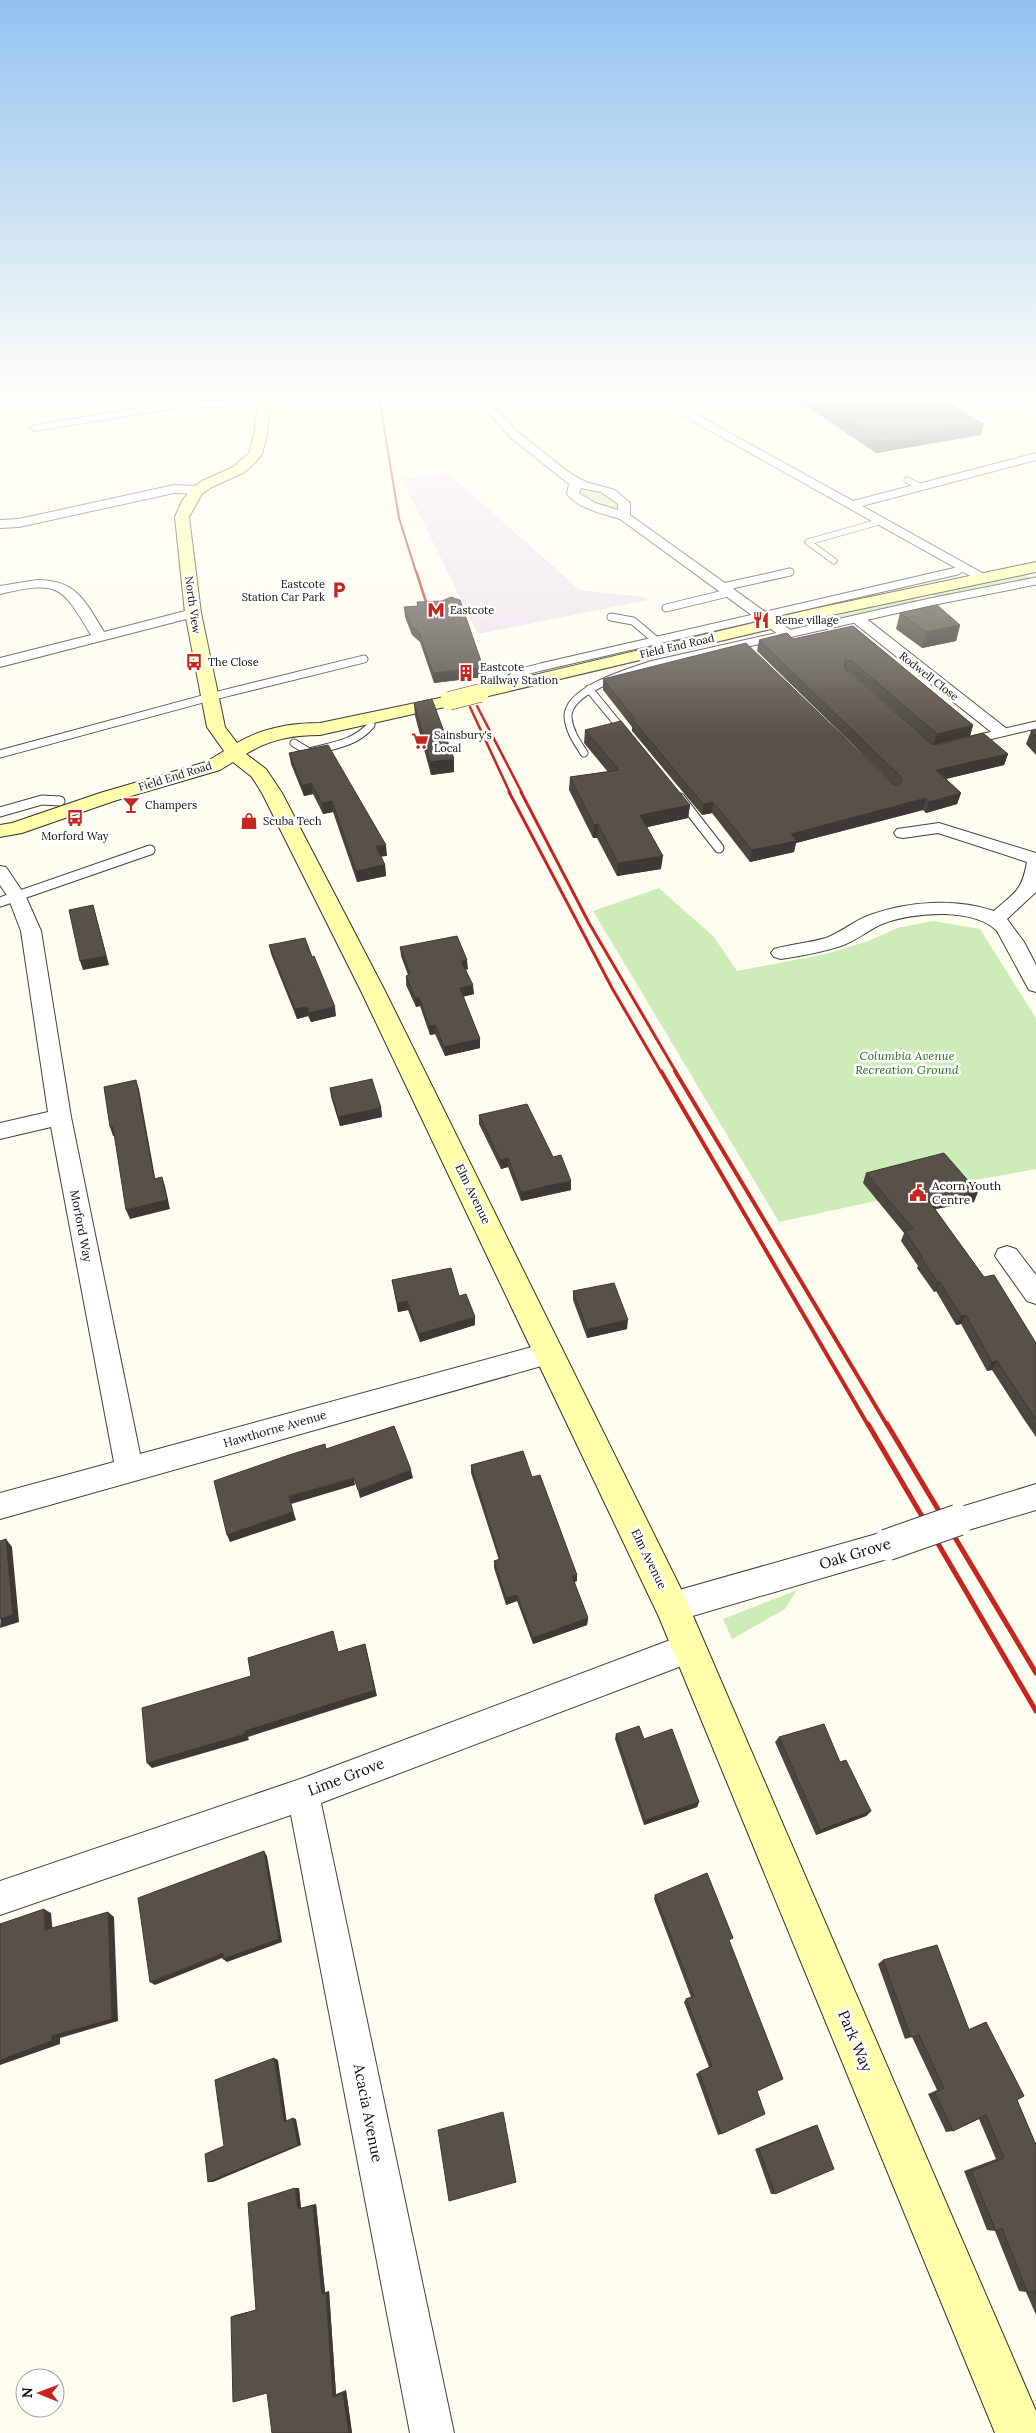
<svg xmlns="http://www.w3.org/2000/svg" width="1036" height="2433" viewBox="0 0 1036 2433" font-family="Lora,serif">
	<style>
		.industrial { fill: #ede2ed }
		.green { fill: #cdecb7 }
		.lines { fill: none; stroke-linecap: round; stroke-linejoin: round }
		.lane-far2-casing { stroke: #414141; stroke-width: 7 }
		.lane-far1-casing { stroke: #414141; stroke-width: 9 }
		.lane-casing { stroke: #414141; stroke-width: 11 }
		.street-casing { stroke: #414141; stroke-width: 2 }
		.secondary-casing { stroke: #303030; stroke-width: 2 }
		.lane-far2 { stroke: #fff; stroke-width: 5.5 }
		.lane-far1 { stroke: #fff; stroke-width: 7 }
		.lane { stroke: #fff; stroke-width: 9 }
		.street { fill: #fff; fill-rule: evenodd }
		.secondary { fill: #fffeab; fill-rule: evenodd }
		.rail-far4 { stroke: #c6261f; stroke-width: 2 }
		.rail-far3 { stroke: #c6261f; stroke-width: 2.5 }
		.rail-far2 { stroke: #c6261f; stroke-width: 3 }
		.rail-far1 { stroke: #c6261f; stroke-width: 4 }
		.rail { stroke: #c6261f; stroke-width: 5 }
		.street-bridge-casing { stroke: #414141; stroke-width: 33; stroke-linecap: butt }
		.secondary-bridge-casing { stroke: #303030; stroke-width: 19; stroke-linecap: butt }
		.street-bridge { stroke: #fff; stroke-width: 31 }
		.secondary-bridge { stroke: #fffeab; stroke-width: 18 }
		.wall { fill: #4c4640; fill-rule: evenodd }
		.shaded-wall { fill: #3e3934 }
		.building { fill: #58514a; stroke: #3e3934 }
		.labels { text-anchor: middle; stroke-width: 5; stroke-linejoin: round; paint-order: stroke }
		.far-poi-label { font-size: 11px; fill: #0e0e0e; stroke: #fff; text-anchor: start }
		.far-street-label { font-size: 11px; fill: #0e0e0e; stroke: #fff }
		.park-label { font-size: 12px; font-style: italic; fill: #246a1b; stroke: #fff }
		.poi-label { font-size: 12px; fill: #0e0e0e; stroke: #fff; text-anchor: start }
		.street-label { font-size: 12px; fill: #0e0e0e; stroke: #fff }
		.near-street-label { font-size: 15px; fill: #0e0e0e; stroke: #fff }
	</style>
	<rect width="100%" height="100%" fill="#fffdf0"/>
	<path class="industrial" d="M449,474L580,590L645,597L649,600L478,634L402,479Z"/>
	<path class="green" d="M582,488H599L618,502L620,506C608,520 587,500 577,493Z
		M1022,573L1029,578L937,597L931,594Z
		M914,598L916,601L791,628V626Z
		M659,888L714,937L737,971L826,954L868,941L897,928L933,921L980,929L1036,1018V1169L959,1183L779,1222L593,911Z
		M797,1590L785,1609L732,1639L723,1619Z"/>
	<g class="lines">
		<g class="lane-far2-casing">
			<path id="lane-far2" d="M907,480L921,487
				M834,561L808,542L882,521
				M951,572L965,569"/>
		</g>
		<g class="lane-far1-casing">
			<path id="lane-far1" d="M723,587L790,572
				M666,608L732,592
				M611,617L633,621L658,642
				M508,686L507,681L518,673L541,667L957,571
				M589,689L626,734
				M972,740L1036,725
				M294,743L309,752C331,746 355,744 371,725L370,717
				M584,753C577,742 569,731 568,717C567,690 629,672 650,665L930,602L1036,581
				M0,754L210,697L364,659"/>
		</g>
		<g class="lane-casing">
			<path id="lane" d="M680,798L719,848
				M0,812L42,800L60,801
				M0,902L150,850"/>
		</g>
		<g class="street-casing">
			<path id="street" d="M475,397H485L518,432L571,474L586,482L615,490L630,503V515L792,631L794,634L792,637H782L620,519C601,513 579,509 567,494L569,484L510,437ZM581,488L601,492L618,504V510L595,503L579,493Z
				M661,397H672L699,416L853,501L1036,453V460L862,506L986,575L988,578L981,582L691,420L670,407Z
				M264,400L268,401V405L177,408L35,431L29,428L35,425L177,402Z
				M174,485L197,486L203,490L197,494L174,493L19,527L0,528V520L19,519Z
				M37,580C77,580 85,601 104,632L193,609L200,613L198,616L0,667V658L91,635C62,586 59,580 0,594V586Z
				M858,615L863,616L1007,729L1009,732L1007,735H995L853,622L851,619Z
				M939,823L1036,853V892L1007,919L1024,942L1036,965V992L1029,990L997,931C974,907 911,912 882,924C868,930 856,941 841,946C822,952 801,956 781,959L774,957L771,953L774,949C791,944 809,943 826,938C842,932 855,920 870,915C908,901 956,898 994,911C1015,892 1022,891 1027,862L938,833L903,838L897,837L894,833L897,829Z
				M0,866L6,867L26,897L41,931L71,1117L140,1454L550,1342L559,1345L563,1353L559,1361L0,1519V1493L114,1462L51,1127L0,1139V1123L48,1112L21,931L8,897L0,885Z
				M1007,1246L1016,1249L1036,1275V1304L1027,1301L995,1256L998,1249Z
				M1036,1484V1510L958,1533L948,1529L944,1520L948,1511Z
				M887,1531L897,1535L902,1545L897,1555L887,1559L672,1622L661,1617L657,1607L661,1597L672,1592Z
				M689,1633L700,1637L704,1648L700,1659L321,1803L454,2433H410L291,1815L0,1915V1881L303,1778Z"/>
		</g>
		<g class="secondary-casing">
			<path id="secondary" d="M259,397H271L267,435L262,454L252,466L243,473L212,487L202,494L189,517L201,613L225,727L237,743C262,728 291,723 320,723L449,696L455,697L458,701L455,705L449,706L320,735C293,735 270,739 246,754L266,769L282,793L385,991L684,1595L1036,2411V2433H995L659,1617L361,991L262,793L252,777L233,762L220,770L114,801L22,833L0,837V825L12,823L100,793L206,762L224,751L207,727L185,613L175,517L182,501L192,488L202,481L233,467L249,453L254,435Z
				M1036,562V572L813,619L480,698L474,697L471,693L474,689L480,688L813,609Z"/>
		</g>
		<use href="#lane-far2" class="lane-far2"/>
		<use href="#lane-far1" class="lane-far1"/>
		<use href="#lane" class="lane"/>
		<use href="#street" class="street"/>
		<use href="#secondary" class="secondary"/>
		<path class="rail-far4" d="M379,397L399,518L416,572"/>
		<path class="rail-far3" d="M416,571L430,614
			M477,706L522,793
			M470,707L510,793"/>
		<path class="rail-far2" d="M509,792L612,988L661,1072
			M521,792L589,923L676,1072"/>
		<path class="rail-far1" d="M661,1071L868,1425
			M675,1071L887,1425"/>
		<path class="rail" d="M868,1424L1036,1711
			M887,1424L1036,1673"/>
		<g class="street-bridge-casing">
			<path id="street-bridge" d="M887,1545L958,1520"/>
		</g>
		<g class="secondary-bridge-casing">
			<path id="secondary-bridge" d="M449,701L480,693"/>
		</g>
		<use href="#street-bridge" class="street-bridge"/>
		<use href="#secondary-bridge" class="secondary-bridge"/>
	</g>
	<path class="wall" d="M793,397H938L981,435L876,453Z
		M417,602L483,677L434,683L420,642L412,635L405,617L404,607L417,606Z
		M900,613L960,625L956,641L922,648L896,629Z
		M853,626L973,725L970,736L936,745L1008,754L1004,765L946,779L961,793L957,804L926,813L923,810L796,843L794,852L750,862L712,813L702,815L632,731V727L603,690V679L894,785L757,651L759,640L793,639ZM848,672H849L931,743Z
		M414,703L454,772L431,775L415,716Z
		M585,730L690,805L688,818L647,827L661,869L617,876L597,838H593L569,790L570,777L608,772L584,743Z
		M1036,730V755L1026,744L1031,731Z
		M289,753L387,856H381L385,865L386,876L357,882L333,812L323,814L313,794L304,796L291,764Z
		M269,945L312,957L336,1016L311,1022L308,1016L297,1019L271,954Z
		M400,947L468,969L466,970L474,994L463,997L480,1039V1048L445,1056L435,1034L430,1035L420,1006L416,1007L406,985V976L408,975L401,956Z
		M330,1088L381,1108L382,1117L340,1126L331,1097Z
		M479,1115L553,1157L571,1190L521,1201L508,1167L501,1169L479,1124Z
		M866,1173L974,1202L935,1209L984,1277L1036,1343V1437L1023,1418L992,1370L987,1371L961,1324L956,1325L936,1291L934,1292L917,1268L918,1266L901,1241L904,1233L863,1183Z
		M392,1280L459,1296L475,1325L420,1342L408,1310L398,1312Z
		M573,1291L627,1329L587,1338L573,1300Z
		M471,1465L532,1477L577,1575V1581L574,1582L588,1618L587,1625L533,1644L517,1601L506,1605L494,1568V1561L499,1560L471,1473Z
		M616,1734L644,1739L699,1802L697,1807L644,1825L615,1739Z
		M779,1737L840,1762L871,1811L866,1816L816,1835L775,1742Z
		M655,1895L730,1941H729L757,2091L721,2134L718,2135L696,2074L709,2067L684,2002L686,1999L691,1997L654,1899Z
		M883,1960L969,2029L986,2022L1017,2100L1036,2145V2315L1026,2292L1019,2291L995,2231L987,2230L964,2171L996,2159L979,2119L953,2131L946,2132L928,2094L937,2090L912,2037L905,2039L878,1964Z
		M817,2125L775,2194H771L755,2149L813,2126Z
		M299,2188L301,2208L316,2204L325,2292L329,2291L336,2394L346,2390L352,2433L267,2393L231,2317L235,2315L256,2310Z"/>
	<path class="shaded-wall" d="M984,424L981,435L876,453L879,442Z
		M960,625L956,641L922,648L926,632Z
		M483,667V677L434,683L433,673Z
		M973,725L970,736L933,745L937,734Z
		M1008,754L1004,765L933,782L936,770Z
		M454,759V772L431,775L430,762Z
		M311,783L313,794L304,796L302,786Z
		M961,793L957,804L926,813L929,802Z
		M926,798L923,810L796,843L794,852L750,862L752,850L791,834Z
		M332,801L333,812L323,814L322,803Z
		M713,802L712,813L702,815L703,804Z
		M690,805L688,818L639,829L640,815Z
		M598,824L597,838H593L594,825Z
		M386,845L387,856L378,857L376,846Z
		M663,856L661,869L617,876L618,863Z
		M385,865L386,876L357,882L356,871Z
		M93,905L109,965L83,970L80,961Z
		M467,960L468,969L462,970L461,961Z
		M473,985L474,994L460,997V988Z
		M419,997L420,1006L416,1007L415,998Z
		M307,1007L308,1016L297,1019L295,1009Z
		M335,1007L336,1016L311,1022L309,1013Z
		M435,1025V1034L430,1035L429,1026Z
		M480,1039V1048L445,1056L444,1047Z
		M136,1080L139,1089L157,1188L154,1179Z
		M381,1108L382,1117L340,1126L338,1117Z
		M110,1127H113L116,1136H113Z
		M508,1158V1167L501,1169L500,1160Z
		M162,1177L165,1186L170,1209L130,1219L126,1210Z
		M571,1181V1190L521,1201V1192Z
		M978,1192L974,1202L925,1211L929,1201Z
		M938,1282H940L936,1291L934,1292Z
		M407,1301L408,1310L398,1312L397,1303Z
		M966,1315L961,1324L956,1325L961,1316Z
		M475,1317V1325L420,1342L419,1334Z
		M628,1320L627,1329L587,1338V1329Z
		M997,1361L992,1370L987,1371L992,1362Z
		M411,1470L413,1478L360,1498L358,1490Z
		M354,1478L355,1485L291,1504L296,1520L230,1542L227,1535L289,1496Z
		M6,1539L12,1547L19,1622L0,1628Z
		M577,1575V1581L571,1583L572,1576Z
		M517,1595V1601L506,1605V1598Z
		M588,1618L587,1625L533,1644V1638Z
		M365,1644L377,1696L248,1737L249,1740L152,1768L147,1763L245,1731Z
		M699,1802L697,1807L644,1825L645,1820Z
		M871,1811L866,1816L816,1835L820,1830Z
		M264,1851L267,1856L282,1942L227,1962L223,1959Z
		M44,1909L51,1913L53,1934L45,1930Z
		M108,1912L114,1917L118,2021L60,2038V2044L0,2065V2060L52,2036Z
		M223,1953L227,1956L155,1985L150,1982Z
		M274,2058L278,2060L287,2123L284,2122Z
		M293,2118L296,2119L301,2145L213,2182H208Z
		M295,2188H299L301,2209H298Z
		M316,2204L325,2292L322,2294L313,2205Z
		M329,2291L336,2394L333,2397L326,2293Z
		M346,2390L352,2433H349L343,2393Z"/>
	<path class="building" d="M810,397H938L984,424L879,442Z
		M451,597L460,600L483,667L433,673L419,632L411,626L404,607L418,606L417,602L442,601Z
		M937,605L960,625L926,632L900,613Z
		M853,626L973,725L937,734L852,661H845V669L932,744L937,745L983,733L1008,754L936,770L961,793L929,802L926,798L791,834L797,841L752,850L713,802L703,804L633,720L635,719L603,679L746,643L893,784L898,786L902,782L901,777L759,640L787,633L793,639Z
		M432,699L454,759L430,762L414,703Z
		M621,721L690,805L640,815L663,856L618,863L598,824L594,825L570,777L619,770L585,730Z
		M1036,730V738L1031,731Z
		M328,745L386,845L376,846L385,865L356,871L332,801L322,803L311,783L302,786L289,753Z
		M93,905L106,956L80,961L69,910Z
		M457,936L467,960L461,961L473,985L460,988L480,1039L444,1047L435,1025L429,1026L419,997L415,998L406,976L410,974L400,947Z
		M305,938L312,957L314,956L335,1007L309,1013L307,1007L295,1009L269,945Z
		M372,1079L381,1108L338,1117L330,1088Z
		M136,1080L154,1179L162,1177L167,1200L126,1210L113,1127H110L104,1087Z
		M527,1104L553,1157L561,1155L571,1181L521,1192L508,1158L500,1160L479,1115Z
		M944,1153L978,1192L929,1201L984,1277L994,1275L1036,1343V1420L1029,1409L997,1361L992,1362L966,1315L961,1316L940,1282H938L921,1258H923L905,1231L913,1229L866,1173Z
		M451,1268L459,1296L466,1294L475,1317L419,1334L407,1301L397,1303L392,1280Z
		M614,1283L628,1320L587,1329L573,1291Z
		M394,1426L411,1470L358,1490L354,1478L289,1496L293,1512L227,1535L214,1481L289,1455L325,1444L326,1449Z
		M523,1451L532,1477L540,1475L577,1575L572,1576L588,1618L533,1638L517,1595L506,1598L494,1561L500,1559L471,1465Z
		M6,1539L13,1615L0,1619V1541Z
		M333,1631L338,1652L365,1644L375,1690L245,1731V1734L147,1763L142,1708L251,1676L248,1658Z
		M824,1724L840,1762L846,1760L871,1811L820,1830L779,1737Z
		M639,1726L644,1739L672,1729L699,1802L645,1820L616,1734Z
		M264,1851L279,1939L223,1959V1953L150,1982L138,1898Z
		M707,1873L733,1938L729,1940L783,2079L757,2091L765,2114L721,2134L699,2072L712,2066L686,1999L694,1996L655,1895Z
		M44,1909L45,1930L108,1912L112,2019L52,2036V2041L0,2060V1924Z
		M937,1945L969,2030L986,2022L1024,2096L1017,2100L1036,2145V2296L1034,2290L1028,2293L1002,2228L996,2231L971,2171L1004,2158L986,2115L953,2131L935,2093L944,2088L919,2035L911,2037L883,1960Z
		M274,2058L284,2122L293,2118L298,2145L208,2182L205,2154L224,2146L215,2080Z
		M503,2112L516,2182L449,2201L438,2130Z
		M817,2125L834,2169L775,2194L759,2149Z
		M295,2188L298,2209L313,2205L322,2294L326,2293L333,2397L343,2393L349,2433H272L267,2393L233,2402L231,2317L256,2310L248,2203Z"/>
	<linearGradient id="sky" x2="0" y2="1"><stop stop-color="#92c2ef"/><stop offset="0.54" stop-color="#fffef8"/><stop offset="1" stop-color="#fffef8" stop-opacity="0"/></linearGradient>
	<rect width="1036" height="737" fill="url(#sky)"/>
	<defs>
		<g id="parking-bare" transform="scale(1.35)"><path d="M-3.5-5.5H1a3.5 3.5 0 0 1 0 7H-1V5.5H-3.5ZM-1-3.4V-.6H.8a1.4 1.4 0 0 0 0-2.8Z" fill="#c6261f" stroke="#fff" stroke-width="2.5" paint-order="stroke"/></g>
		<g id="metro-bare" transform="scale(1.35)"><path d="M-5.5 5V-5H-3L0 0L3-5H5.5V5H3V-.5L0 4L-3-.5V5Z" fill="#c6261f" stroke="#fff" stroke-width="2.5" paint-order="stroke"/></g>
		<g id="restaurant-bare" transform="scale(1.35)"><path d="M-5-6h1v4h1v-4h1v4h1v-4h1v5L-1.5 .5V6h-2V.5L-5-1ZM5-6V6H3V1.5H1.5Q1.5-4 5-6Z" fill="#c6261f" stroke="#fff" stroke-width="2.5" paint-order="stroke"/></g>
		<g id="bus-bare" transform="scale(1.35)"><path d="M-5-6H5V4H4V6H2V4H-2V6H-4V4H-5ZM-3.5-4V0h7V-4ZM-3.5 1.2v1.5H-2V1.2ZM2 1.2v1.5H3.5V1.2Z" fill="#c6261f" stroke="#fff" stroke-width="2.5" paint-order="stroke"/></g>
		<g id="building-bare" transform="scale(1.35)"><path d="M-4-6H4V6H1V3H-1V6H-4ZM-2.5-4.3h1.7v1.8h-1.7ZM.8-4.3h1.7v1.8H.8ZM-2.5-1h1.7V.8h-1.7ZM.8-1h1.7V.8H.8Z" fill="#c6261f" stroke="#fff" stroke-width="2.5" paint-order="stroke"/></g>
		<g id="supermarket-bare" transform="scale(1.35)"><path d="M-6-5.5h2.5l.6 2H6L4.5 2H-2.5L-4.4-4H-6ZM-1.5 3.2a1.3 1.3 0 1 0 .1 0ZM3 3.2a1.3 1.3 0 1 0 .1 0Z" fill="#c6261f" stroke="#fff" stroke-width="2.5" paint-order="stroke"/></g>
		<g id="bar-bare" transform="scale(1.35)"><path d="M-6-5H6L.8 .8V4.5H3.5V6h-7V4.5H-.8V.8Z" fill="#c6261f" stroke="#fff" stroke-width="2.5" paint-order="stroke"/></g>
		<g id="shop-bare" transform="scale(1.35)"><path d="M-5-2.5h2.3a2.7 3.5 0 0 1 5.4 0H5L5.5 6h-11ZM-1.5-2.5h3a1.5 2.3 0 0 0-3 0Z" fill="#c6261f" stroke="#fff" stroke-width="2.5" paint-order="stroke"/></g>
		<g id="civic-bare" transform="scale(1.35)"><path d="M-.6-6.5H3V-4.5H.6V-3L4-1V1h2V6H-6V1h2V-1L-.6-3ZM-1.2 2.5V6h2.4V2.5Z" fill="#c6261f" stroke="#fff" stroke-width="2.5" paint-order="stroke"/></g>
	</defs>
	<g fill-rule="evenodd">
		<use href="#parking-bare" x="339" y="590"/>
		<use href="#metro-bare" x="436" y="610"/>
		<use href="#restaurant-bare" x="761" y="620"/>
		<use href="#bus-bare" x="194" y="662"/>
		<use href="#building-bare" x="466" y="673"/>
		<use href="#supermarket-bare" x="420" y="741"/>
		<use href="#bar-bare" x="131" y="805"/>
		<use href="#bus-bare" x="75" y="818"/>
		<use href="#shop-bare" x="249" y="821"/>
		<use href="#civic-bare" x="918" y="1193"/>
	</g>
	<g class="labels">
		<g class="far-poi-label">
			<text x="325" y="588" text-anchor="end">Eastcote<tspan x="325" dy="13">Station Car Park</tspan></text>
			<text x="450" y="614">Eastcote</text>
			<text x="775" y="624">Reme village</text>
			<text x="208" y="666">The Close</text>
			<text x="480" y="671">Eastcote<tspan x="480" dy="13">Railway Station</tspan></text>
			<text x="434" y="739">Sainsbury's<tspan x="434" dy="13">Local</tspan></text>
			<text x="145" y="809">Champers</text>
			<text x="263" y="825">Scuba Tech</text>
			<text x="75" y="840" text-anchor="middle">Morford Way</text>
		</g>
		<g class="far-street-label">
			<text transform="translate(193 605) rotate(82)" y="4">North View</text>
			<text transform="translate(677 646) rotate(-13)" y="4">Field End Road</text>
			<text transform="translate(929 676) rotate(38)" y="4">Rodwell Close</text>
			<text transform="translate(175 776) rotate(-17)" y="4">Field End Road</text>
		</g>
		<g class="park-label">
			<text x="907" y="1060">Columbia Avenue<tspan x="907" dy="14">Recreation Ground</tspan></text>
		</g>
		<g class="poi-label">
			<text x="932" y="1190">Acorn Youth<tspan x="932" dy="14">Centre</tspan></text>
		</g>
		<g class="street-label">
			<text transform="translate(473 1194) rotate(64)" y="4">Elm Avenue</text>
			<text transform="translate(81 1226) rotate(79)" y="4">Morford Way</text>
			<text transform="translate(275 1429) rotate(-16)" y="4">Hawthorne Avenue</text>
			<text transform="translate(649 1559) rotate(64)" y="4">Elm Avenue</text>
		</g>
		<g class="near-street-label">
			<text transform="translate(855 1554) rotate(-17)" y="5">Oak Grove</text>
			<text transform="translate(346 1777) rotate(-21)" y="5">Lime Grove</text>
			<text transform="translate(855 2041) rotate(67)" y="5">Park Way</text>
			<text transform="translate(368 2113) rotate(79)" y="5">Acacia Avenue</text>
		</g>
	</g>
	<g transform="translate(40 2393) rotate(271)"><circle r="24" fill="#ffffff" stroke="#9f9f9f"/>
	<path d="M0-4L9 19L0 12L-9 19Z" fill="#c6261f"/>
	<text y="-8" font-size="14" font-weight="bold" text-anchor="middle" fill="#0e0e0e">N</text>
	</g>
</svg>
